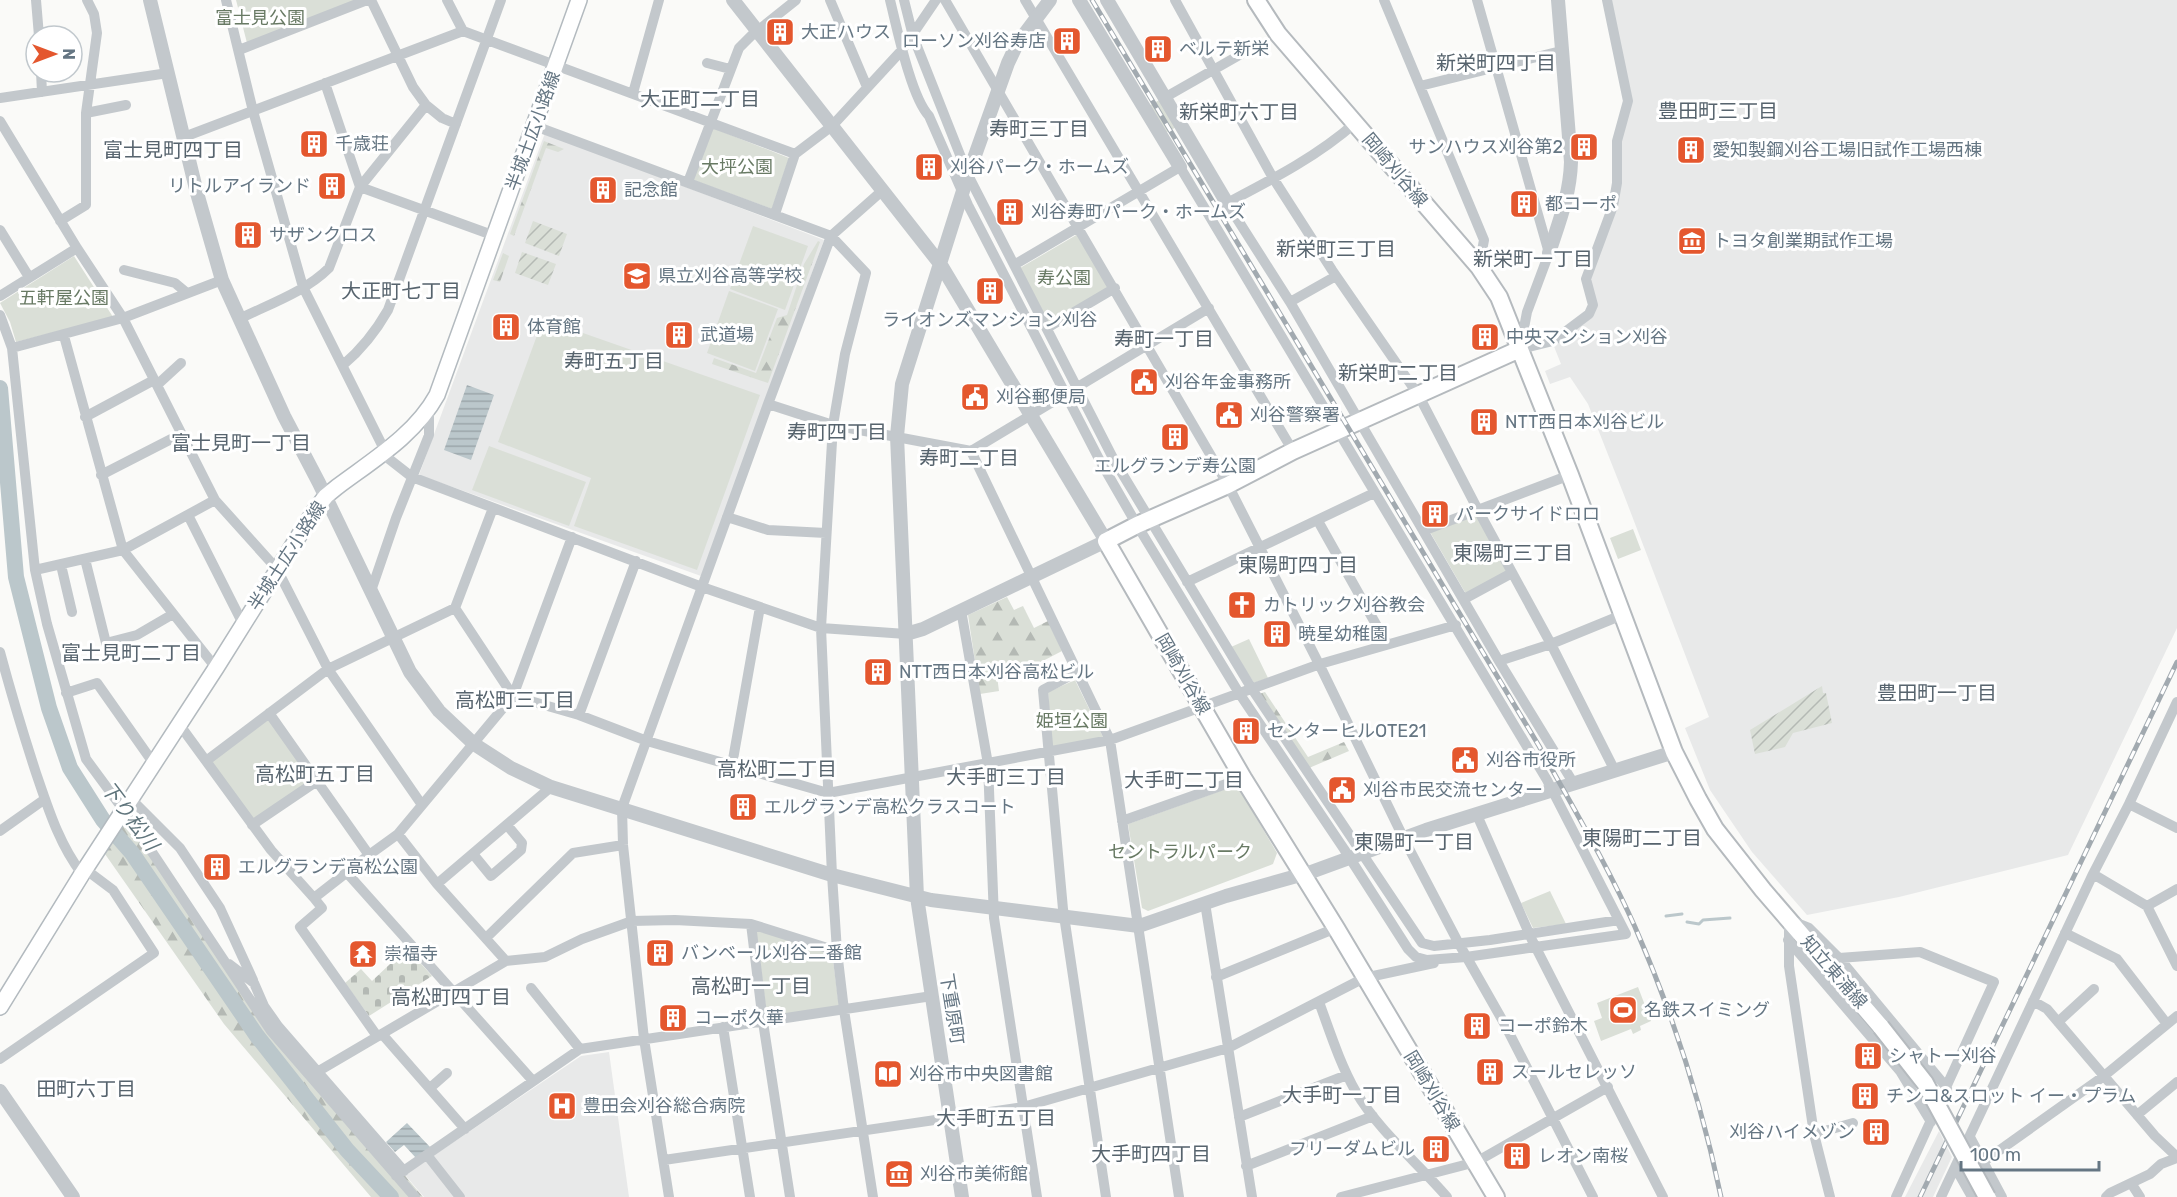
<svg xmlns="http://www.w3.org/2000/svg" width="2177" height="1197" viewBox="0 0 2177 1197" font-family="Rubik,'Noto Sans JP',sans-serif">
	<style>
		.built { fill: #e8e9e9 }
		.forest { fill: url(#forest-firs) }
		.cemetery { fill: url(#cemetery-stones) }
		.park { fill: #dadfd7 }
		.garden { fill: url(#garden-furrows) }
		.water { fill: url(#water-rules) }
		.lines { fill: none; stroke-linecap: round; stroke-linejoin: round }
		.stream { stroke: #bbc7cb; stroke-width: 3 }
		.river { stroke: #bbc7cb; stroke-width: 16 }
		.secondary-casing { stroke: #b3babf; stroke-width: 18 }
		.primary-casing { stroke: #b5babe; stroke-width: 20 }
		.minor { stroke: #c3c8cc; stroke-width: 10 }
		.tertiary { stroke: #c3c8cc; stroke-width: 14 }
		.secondary { stroke: #fff; stroke-width: 15 }
		.primary { stroke: #fff; stroke-width: 16 }
		.rail-casing { stroke: #a2aab0; stroke-width: 5 }
		.rail { stroke: #fff; stroke-width: 3; stroke-dasharray: 9; stroke-linecap: butt }
		.primary-bridge-casing { stroke: #b5babe; stroke-width: 20; stroke-linecap: butt }
		.primary-bridge { stroke: #fff; stroke-width: 16 }
		.labels { text-anchor: middle; stroke-width: 6; stroke-linejoin: round; paint-order: stroke }
		.park-label { font-size: 18px; fill: #687a64; stroke: #fff }
		.poi-label { font-size: 18px; fill: #657683; stroke: #fff; text-anchor: start }
		.street-label { font-size: 18px; fill: #657683; stroke: #fff }
		.neighbourhood-label { font-size: 20px; fill: #57646e; stroke: #fff }
		.water-label { font-size: 20px; font-style: italic; fill: #60757c; stroke: #fff }
	</style>
	<defs>
		<pattern id="forest-firs" width="22" height="20" patternUnits="userSpaceOnUse" patternTransform="scale(1.5)"><rect width="22" height="20" fill="#dadfd7"/><path d="M5 1l3.5 6h-7zM16 11l3.5 6h-7z" fill="#b4b9b4"/></pattern>
		<pattern id="cemetery-stones" width="16" height="16" patternUnits="userSpaceOnUse" patternTransform="scale(1.5)"><rect width="16" height="16" fill="#dadfd7"/><path d="M2 7V4a2 2 0 0 1 4 0v3zM10 15v-3a2 2 0 0 1 4 0v3z" fill="#b4b9b4"/></pattern>
		<pattern id="garden-furrows" width="10" height="10" patternUnits="userSpaceOnUse" patternTransform="scale(1.5)"><rect width="10" height="10" fill="#dadfd7"/><path d="M-1 1l2-2M0 10L10 0M9 11l2-2" fill="none" stroke="#b4b9b4"/></pattern>
		<pattern id="water-rules" width="6" height="5" patternUnits="userSpaceOnUse" patternTransform="scale(1.5)"><rect width="6" height="5" fill="#bbc7cb"/><path d="M0 2.5h6" fill="none" stroke="#9ca6aa"/></pattern>
	</defs>
	<rect width="100%" height="100%" fill="#fafaf8"/>
	<path class="built" d="M1609,0H2177V628L2068,855L1899,897L1807,915L1752,852L1710,790L1685,728L1709,717L1624,495L1588,404L1570,377L1550,384L1545,371L1561,364L1553,344L1594,314L1589,280L1614,206L1618,142L1630,101Z
		M545,133L824,240L701,576L419,475Z
		M609,1052L629,1197H424L405,1175L581,1056Z
		M1939,1131L1952,1157L1933,1197H1905Z"/>
	<path class="forest" d="M544,141L564,149L558,152L546,148L514,236L510,234Z
		M818,241L820,242L768,383L712,364L714,358L756,373L777,318L787,315L804,264Z
		M503,253L509,256L500,282L493,280Z
		M1007,597L1014,610L1023,606L1034,628L1048,621L1062,651L1039,663L997,676L999,691L980,694L968,615Z
		M1265,692L1308,757L1344,742L1349,751L1309,768L1259,694Z
		M128,816L222,959L423,1197H371L224,1024L105,854Z"/>
	<path class="cemetery" d="M407,948L432,976L369,1016L345,983L361,969L372,981Z"/>
	<path class="park" d="M236,0H362L247,43Z
		M1161,99L1178,126L1164,134L1147,107Z
		M713,128L789,158L772,209L693,180Z
		M753,226L808,246L785,310L730,289Z
		M1078,234L1109,288L1049,323L1020,268Z
		M74,256L113,317L16,342L10,322L0,303Z
		M729,291L778,309L755,371L707,353Z
		M543,319L760,395L697,570L574,526L591,478L498,442Z
		M489,446L586,482L569,526L472,490Z
		M1477,515L1507,572L1466,594L1430,532Z
		M1633,529L1641,550L1618,559L1610,538Z
		M1249,639L1268,678L1254,683L1231,647Z
		M1075,680L1103,737L1052,747L1048,692Z
		M269,719L312,781L253,821L211,762Z
		M1237,785L1277,853L1273,864L1148,911L1142,908L1128,824Z
		M1550,891L1566,924L1533,928L1521,903Z
		M756,930L832,952L839,1006L767,1017Z
		M1638,987L1651,1021L1640,1026L1641,1030L1633,1034L1631,1029L1601,1041L1594,1021L1602,1018L1597,1003Z"/>
	<path class="garden" d="M533,221L567,234L559,256L525,243Z
		M522,252L556,264L548,285L515,273Z
		M1822,686L1823,693H1826L1832,723L1793,733L1785,747L1755,754L1750,730Z"/>
	<path class="water" d="M467,385L494,395L471,460L444,450Z
		M407,1123L431,1148L416,1158L404,1145L395,1152L386,1142Z"/>
	<g class="lines">
		<path class="stream" d="M1666,916L1682,914
			M1687,922L1699,924L1703,920L1730,918"/>
		<path class="river" d="M0,388L16,577L49,708L70,768L103,820L132,853L257,1036L347,1150L391,1197"/>
		<g class="secondary-casing">
			<path id="secondary" d="M0,1007L82,874L216,668L315,510L326,496L337,487C373,460 415,435 437,395L579,0"/>
		</g>
		<g class="primary-casing">
			<path id="primary" d="M1256,0L1278,34L1479,267L1499,297L1570,475L1674,752L1698,799L1715,829L1763,890L1881,1027
				M1496,1197L1336,928L1243,778L1106,541L1137,525L1228,485L1293,451L1520,349"/>
		</g>
		<path class="minor" d="M36,0L39,36
			M226,0L253,111L303,287L389,459L412,477L702,587L821,628L906,634
			M371,0L413,87L426,105L442,118L456,124
			M447,0L463,31L795,154
			M830,0L867,87
			M890,0C897,28 911,97 929,116L968,205L1099,459L1137,525L1239,693L1344,849L1408,949L1416,957L1427,960L1466,957L1626,934L1547,780L1180,167L1014,265
			M904,0L913,36L968,175L1114,460L1252,689L1422,943L1434,946L1490,940L1619,920
			M945,0L1228,485L1322,670L1404,839L1458,942L1504,1023L1593,1197
			M1025,0L1293,451
			M1175,0L1273,178L1332,270L1419,396L1478,510L1551,644L1615,771
			M1384,0L1484,240L1479,267
			M1477,0L1549,253L1527,312L1520,349L1553,341L1589,314L1593,305L1586,279L1613,206L1617,183V141L1628,101L1607,0
			M239,50L367,0
			M707,63L730,69
			M41,72L42,92
			M325,83L360,187L495,236
			M1420,86L1561,51
			M633,93L659,0
			M0,98L168,73
			M1164,98L1243,53
			M86,113L126,105
			M0,121L77,248L123,318L215,500L277,569L328,669L422,805
			M1355,123C1318,156 1271,180 1227,203L1290,302L1499,661L1574,784
			M535,126L831,236L866,273L845,354L833,425L821,628L832,875L837,951L844,1010L873,1197
			M184,137L463,31
			M688,182L739,48L751,36L796,0
			M775,214L795,154L832,126L902,50L936,0
			M60,221L86,205V113L97,33L94,14L87,0
			M0,230L29,277
			M124,270L175,283L187,293
			M0,296L77,248
			M1290,302L1336,276
			M0,315L12,348L35,570L47,624L86,759L128,816L271,1031L415,1197
			M239,319C269,304 305,292 329,268L360,187L426,105
			M1047,328L1115,288
			M12,348L123,318L222,280
			M343,365C362,349 376,331 388,310L501,0
			M157,385L181,363
			M768,404L833,425L971,451
			M85,417L154,380
			M101,475L181,434
			M215,500L123,550L216,668
			M188,515L243,624
			M727,517L768,530L826,533
			M1318,521L1387,644
			M1425,530L1570,475
			M85,559L106,643L137,635L173,614
			M61,565L72,612
			M35,570L123,550L64,336
			M1187,582L1374,493
			M371,591L396,518L429,435V408
			M1464,599L1512,573
			M455,608L513,696L579,715L647,741L828,793L1110,740L1320,664L1456,625
			M961,610L988,764L994,918L1037,1197
			M0,652C11,693 23,733 36,773C48,808 59,844 82,874
			M1499,661L1551,644L1622,615
			M1077,672L1043,690L1063,909L1106,1197
			M66,693L97,683L154,764
			M269,713L369,855L314,898L322,908L300,927L377,1036
			M579,715L636,561
			M179,724L271,850L314,898
			M206,761L328,669L455,608L493,508
			M732,765L760,607
			M130,798L180,848L220,908L253,980
			M2129,804L2177,828
			M1477,815L1532,940L1663,1197
			M1122,821L1243,778
			M252,825L317,781
			M0,831L45,799
			M398,834L437,884L506,961
			M473,854L491,876L521,850L522,843L507,825
			M369,855L398,834L513,696L572,537
			M347,873L533,1081
			M2093,874L2147,906
			M437,884L551,787
			M2177,889L2147,906L2177,966
			M1205,903L1252,1197
			M751,924L763,1022L790,1197
			M2065,933L2117,959L2167,1024
			M486,938L573,853L623,845
			M1788,940L1900,1071L1931,1122
			M1839,958L1920,952L1994,982L1896,1197
			M229,964L254,983L264,1006L278,1026L404,1171
			M1216,977L1336,928
			M531,988L580,1049
			M2033,1001L2047,1009L2155,1136L2177,1157
			M1319,1002C1330,1032 1340,1064 1356,1092C1379,1131 1417,1162 1447,1197
			M2058,1022L2094,989
			M723,1027L750,1197
			M382,1034L465,1129
			M0,1059L154,953L113,890L85,869
			M317,1072L506,961L545,957L582,939L632,921L675,920L751,924L837,951
			M430,1088L447,1073
			M2137,1115L2177,1082
			M1239,1117L1347,1075
			M1814,1134L1853,1123
			M1970,1137L2002,1197
			M427,1155L460,1197
			M664,1160L1023,1107L1228,1048L1364,978L1434,963
			M1983,1162L2104,1076L2177,1016
			M1246,1166L1373,1116
			M1955,1167L1972,1197
			M396,1176L580,1049L932,996
			M2131,1183L2140,1197
			M669,1197L644,1039L623,845L622,808L768,404L831,236L883,190
			M1179,1197L1110,740L971,451L1209,308
			M1341,1197L1476,1162L1608,1087
			M1830,1197L1814,1134L1789,966V920L1809,928L1839,958L1947,1088
			M1941,1197L2093,874L2129,804L2177,702
			M2106,1197L2110,1193L2150,1174L2161,1164L2177,1158"/>
		<path class="tertiary" d="M150,0L197,193L222,280L284,416L319,483L410,672L439,711L474,744L511,768L551,787L832,875L931,900L1139,926L1226,896L1311,872L1426,830L1674,752
			M733,0L941,265L1106,541L923,629L906,634
			M1079,0L1180,167
			M1107,0L1227,203
			M1549,253C1559,222 1570,195 1571,162L1558,0
			M0,1091L73,1197
			M962,1197L917,897L897,436L902,384L968,175L1008,63L1017,44L1050,0"/>
		<use href="#secondary" class="secondary"/>
		<use href="#primary" class="primary"/>
		<g class="rail-casing">
			<path id="rail" d="M1092,0L1539,746C1572,806 1607,864 1635,927C1673,1014 1702,1105 1721,1197
				M1920,1197L2177,662"/>
		</g>
		<use href="#rail" class="rail"/>
		<g class="primary-bridge-casing">
			<path id="primary-bridge" d="M1881,1027L1925,1083L1987,1197"/>
		</g>
		<use href="#primary-bridge" class="primary-bridge"/>
	</g>
	<defs>
		<g id="building-square" transform="scale(1.5)"><rect x="-9" y="-9" width="18" height="18" rx="4" fill="#e4572e" stroke="#fff"/><path d="M-4-6H4V6H1V3H-1V6H-4ZM-2.5-4.3h1.7v1.8h-1.7ZM.8-4.3h1.7v1.8H.8ZM-2.5-1h1.7V.8h-1.7ZM.8-1h1.7V.8H.8Z" fill="#fff"/></g>
		<g id="museum-square" transform="scale(1.5)"><rect x="-9" y="-9" width="18" height="18" rx="4" fill="#e4572e" stroke="#fff"/><path d="M0-6L6-3V-2H-6V-3ZM-5-1h2V3h-2ZM-1-1h2V3h-2ZM3-1h2V3H3ZM-6 4H6V6H-6Z" fill="#fff"/></g>
		<g id="school-square" transform="scale(1.5)"><rect x="-9" y="-9" width="18" height="18" rx="4" fill="#e4572e" stroke="#fff"/><path d="M0-5L7-2L0 1L-7-2ZM-4 1L0 2.5L4 1V4Q0 6-4 4Z" fill="#fff"/></g>
		<g id="civic-square" transform="scale(1.5)"><rect x="-9" y="-9" width="18" height="18" rx="4" fill="#e4572e" stroke="#fff"/><path d="M-.6-6.5H3V-4.5H.6V-3L4-1V1h2V6H-6V1h2V-1L-.6-3ZM-1.2 2.5V6h2.4V2.5Z" fill="#fff"/></g>
		<g id="church-square" transform="scale(1.5)"><rect x="-9" y="-9" width="18" height="18" rx="4" fill="#e4572e" stroke="#fff"/><path d="M-1.2-6h2.4v3.5h3.3v2.4h-3.3V6h-2.4V-.1h-3.3v-2.4h3.3Z" fill="#fff"/></g>
		<g id="temple-square" transform="scale(1.5)"><rect x="-9" y="-9" width="18" height="18" rx="4" fill="#e4572e" stroke="#fff"/><path d="M0-6L5-2H3V0L6.5 2.5H4V6H1.5V3h-3V6H-4V2.5H-6.5L-3 0V-2H-5Z" fill="#fff"/></g>
		<g id="stadium-square" transform="scale(1.5)"><rect x="-9" y="-9" width="18" height="18" rx="4" fill="#e4572e" stroke="#fff"/><path d="M0-5a6.5 5 0 1 0 0 10a6.5 5 0 1 0 0-10ZM-3.5-1.8h7v3.6h-7Z" fill="#fff"/></g>
		<g id="library-square" transform="scale(1.5)"><rect x="-9" y="-9" width="18" height="18" rx="4" fill="#e4572e" stroke="#fff"/><path d="M-6-4Q-3-5.5-.7-3.5V5Q-3 3-6 4ZM6-4Q3-5.5 .7-3.5V5Q3 3 6 4Z" fill="#fff"/></g>
		<g id="hospital-square" transform="scale(1.5)"><rect x="-9" y="-9" width="18" height="18" rx="4" fill="#e4572e" stroke="#fff"/><path d="M-5-5h3v3.5h4V-5h3V5h-3V1.5h-4V5h-3Z" fill="#fff"/></g>
	</defs>
	<g fill-rule="evenodd">
		<use href="#building-square" x="780" y="32"/>
		<use href="#building-square" x="1067" y="41"/>
		<use href="#building-square" x="1158" y="49"/>
		<use href="#building-square" x="314" y="144"/>
		<use href="#building-square" x="1584" y="147"/>
		<use href="#building-square" x="1691" y="150"/>
		<use href="#building-square" x="929" y="167"/>
		<use href="#building-square" x="332" y="186"/>
		<use href="#building-square" x="603" y="190"/>
		<use href="#building-square" x="1524" y="204"/>
		<use href="#building-square" x="1010" y="212"/>
		<use href="#building-square" x="248" y="235"/>
		<use href="#museum-square" x="1692" y="241"/>
		<use href="#school-square" x="637" y="276"/>
		<use href="#building-square" x="990" y="291"/>
		<use href="#building-square" x="506" y="327"/>
		<use href="#building-square" x="679" y="335"/>
		<use href="#building-square" x="1485" y="337"/>
		<use href="#civic-square" x="1144" y="382"/>
		<use href="#civic-square" x="975" y="397"/>
		<use href="#civic-square" x="1229" y="415"/>
		<use href="#building-square" x="1484" y="422"/>
		<use href="#building-square" x="1175" y="437"/>
		<use href="#building-square" x="1435" y="514"/>
		<use href="#church-square" x="1242" y="605"/>
		<use href="#building-square" x="1277" y="634"/>
		<use href="#building-square" x="878" y="672"/>
		<use href="#building-square" x="1246" y="731"/>
		<use href="#civic-square" x="1465" y="760"/>
		<use href="#civic-square" x="1342" y="790"/>
		<use href="#building-square" x="743" y="807"/>
		<use href="#building-square" x="217" y="867"/>
		<use href="#building-square" x="660" y="953"/>
		<use href="#temple-square" x="363" y="954"/>
		<use href="#stadium-square" x="1623" y="1010"/>
		<use href="#building-square" x="673" y="1018"/>
		<use href="#building-square" x="1477" y="1026"/>
		<use href="#building-square" x="1868" y="1056"/>
		<use href="#building-square" x="1490" y="1072"/>
		<use href="#library-square" x="888" y="1074"/>
		<use href="#building-square" x="1865" y="1096"/>
		<use href="#hospital-square" x="562" y="1106"/>
		<use href="#building-square" x="1876" y="1132"/>
		<use href="#building-square" x="1436" y="1149"/>
		<use href="#building-square" x="1517" y="1156"/>
		<use href="#museum-square" x="899" y="1174"/>
	</g>
	<g class="labels">
		<g class="park-label">
			<text x="260" y="24">富士見公園</text>
			<text x="737" y="173">大坪公園</text>
			<text x="1064" y="284">寿公園</text>
			<text x="64" y="304">五軒屋公園</text>
			<text x="1072" y="727">姫垣公園</text>
			<text x="1180" y="858">セントラルパーク</text>
		</g>
		<g class="poi-label">
			<text x="801" y="38">大正ハウス</text>
			<text x="1046" y="47" text-anchor="end">ローソン刈谷寿店</text>
			<text x="1179" y="55">ベルテ新栄</text>
			<text x="335" y="150">千歳荘</text>
			<text x="1563" y="153" text-anchor="end">サンハウス刈谷第2</text>
			<text x="1712" y="156">愛知製鋼刈谷工場旧試作工場西棟</text>
			<text x="950" y="173">刈谷パーク・ホームズ</text>
			<text x="311" y="192" text-anchor="end">リトルアイランド</text>
			<text x="624" y="196">記念館</text>
			<text x="1545" y="210">都コーポ</text>
			<text x="1031" y="218">刈谷寿町パーク・ホームズ</text>
			<text x="269" y="241">サザンクロス</text>
			<text x="1713" y="247">トヨタ創業期試作工場</text>
			<text x="658" y="282">県立刈谷高等学校</text>
			<text x="990" y="326" text-anchor="middle">ライオンズマンション刈谷</text>
			<text x="527" y="333">体育館</text>
			<text x="700" y="341">武道場</text>
			<text x="1506" y="343">中央マンション刈谷</text>
			<text x="1165" y="388">刈谷年金事務所</text>
			<text x="996" y="403">刈谷郵便局</text>
			<text x="1250" y="421">刈谷警察署</text>
			<text x="1505" y="428">NTT西日本刈谷ビル</text>
			<text x="1175" y="472" text-anchor="middle">エルグランデ寿公園</text>
			<text x="1456" y="520">パークサイドロロ</text>
			<text x="1263" y="611">カトリック刈谷教会</text>
			<text x="1298" y="640">暁星幼稚園</text>
			<text x="899" y="678">NTT西日本刈谷高松ビル</text>
			<text x="1267" y="737">センターヒルOTE21</text>
			<text x="1486" y="766">刈谷市役所</text>
			<text x="1363" y="796">刈谷市民交流センター</text>
			<text x="764" y="813">エルグランデ高松クラスコート</text>
			<text x="238" y="873">エルグランデ高松公園</text>
			<text x="681" y="959">バンベール刈谷二番館</text>
			<text x="384" y="960">崇福寺</text>
			<text x="1644" y="1016">名鉄スイミング</text>
			<text x="694" y="1024">コーポ久華</text>
			<text x="1498" y="1032">コーポ鈴木</text>
			<text x="1889" y="1062">シャトー刈谷</text>
			<text x="1511" y="1078">スールセレッソ</text>
			<text x="909" y="1080">刈谷市中央図書館</text>
			<text x="1886" y="1102">チンコ&amp;スロット イー・プラム</text>
			<text x="583" y="1112">豊田会刈谷総合病院</text>
			<text x="1855" y="1138" text-anchor="end">刈谷ハイメゾン</text>
			<text x="1415" y="1155" text-anchor="end">フリーダムビル</text>
			<text x="1538" y="1162">レオン南桜</text>
			<text x="920" y="1180">刈谷市美術館</text>
		</g>
		<g class="street-label">
			<text transform="translate(533 131) rotate(-70)" y="6">半城土広小路線</text>
			<text transform="translate(1395 170) rotate(50)" y="6">岡崎刈谷線</text>
			<text transform="translate(287 556) rotate(-57)" y="6">半城土広小路線</text>
			<text transform="translate(1183 674) rotate(60)" y="6">岡崎刈谷線</text>
			<text transform="translate(1834 972) rotate(49)" y="6">知立東浦線</text>
			<text transform="translate(952 1009) rotate(81)" y="6">下重原町</text>
			<text transform="translate(1432 1091) rotate(59)" y="6">岡崎刈谷線</text>
		</g>
		<g class="neighbourhood-label">
			<text x="1496" y="70">新栄町四丁目</text>
			<text x="700" y="106">大正町二丁目</text>
			<text x="1718" y="118">豊田町三丁目</text>
			<text x="1239" y="119">新栄町六丁目</text>
			<text x="1039" y="136">寿町三丁目</text>
			<text x="173" y="157">富士見町四丁目</text>
			<text x="1336" y="256">新栄町三丁目</text>
			<text x="1533" y="266">新栄町一丁目</text>
			<text x="401" y="298">大正町七丁目</text>
			<text x="1164" y="346">寿町一丁目</text>
			<text x="614" y="368">寿町五丁目</text>
			<text x="1398" y="380">新栄町二丁目</text>
			<text x="837" y="439">寿町四丁目</text>
			<text x="241" y="450">富士見町一丁目</text>
			<text x="969" y="465">寿町二丁目</text>
			<text x="1513" y="560">東陽町三丁目</text>
			<text x="1298" y="572">東陽町四丁目</text>
			<text x="131" y="660">富士見町二丁目</text>
			<text x="1937" y="700">豊田町一丁目</text>
			<text x="515" y="707">高松町三丁目</text>
			<text x="777" y="776">高松町二丁目</text>
			<text x="315" y="781">高松町五丁目</text>
			<text x="1006" y="784">大手町三丁目</text>
			<text x="1184" y="787">大手町二丁目</text>
			<text x="1642" y="845">東陽町二丁目</text>
			<text x="1414" y="849">東陽町一丁目</text>
			<text x="751" y="993">高松町一丁目</text>
			<text x="451" y="1004">高松町四丁目</text>
			<text x="86" y="1096">田町六丁目</text>
			<text x="1342" y="1102">大手町一丁目</text>
			<text x="996" y="1125">大手町五丁目</text>
			<text x="1151" y="1161">大手町四丁目</text>
		</g>
		<g class="water-label">
			<text transform="translate(130 816) rotate(53)" y="7">下り松川</text>
		</g>
	</g>
	<g transform="translate(54 54) rotate(90)"><circle r="28" fill="#ffffff" stroke="#c1c8cd" stroke-width="1.5"/>
	<path d="M0-4.5L10 22L0 15L-10 22Z" fill="#e4572e"/>
	<text y="-9" font-size="16" font-weight="bold" text-anchor="middle" fill="#657683">N</text>
	</g>
	<path d="M1961 1161v9h138v-9" fill="none" stroke="#657683" stroke-width="3"/>
	<text x="1970" y="1161" font-size="18" fill="#657683" stroke="#ffffff" stroke-width="4.5" paint-order="stroke">100 m</text>
</svg>
